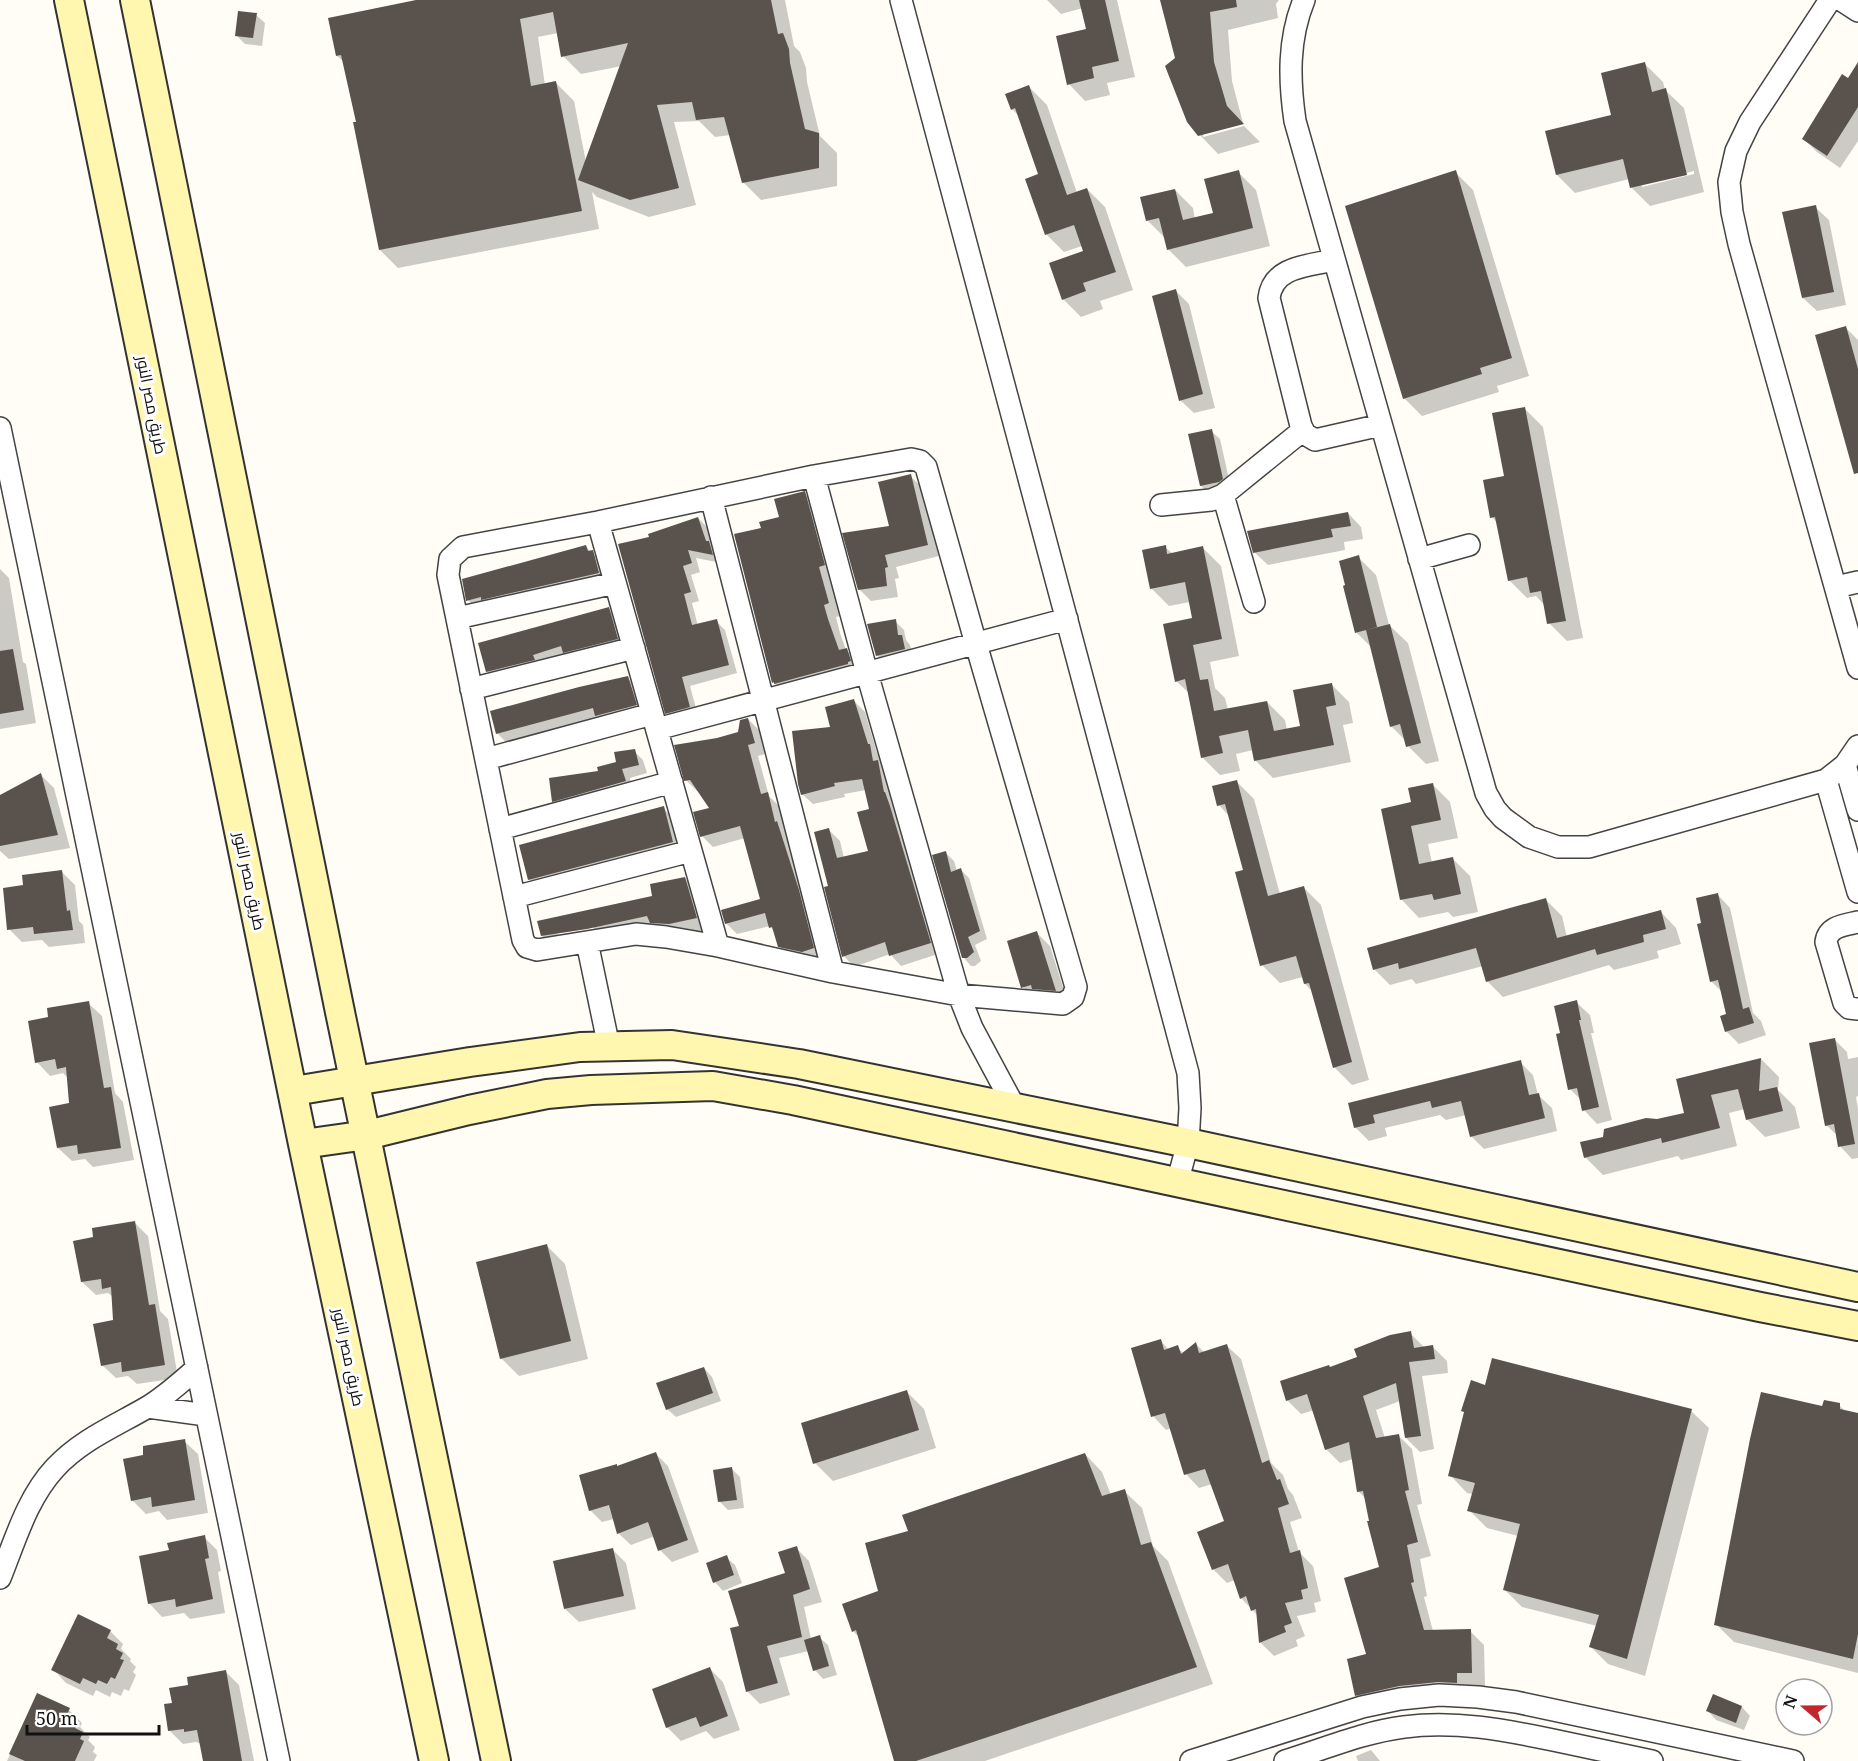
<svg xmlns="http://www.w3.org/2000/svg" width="1858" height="1761" viewBox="0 0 1858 1761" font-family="'Noto Serif',Cairo,serif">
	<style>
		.shadow { fill: #0003; fill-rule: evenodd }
		.building { fill: #5a524d }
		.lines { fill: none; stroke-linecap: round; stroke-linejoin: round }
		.street-casing { stroke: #444; stroke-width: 24 }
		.secondary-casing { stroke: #333; stroke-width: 32 }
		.street { stroke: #fff; stroke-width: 21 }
		.secondary { stroke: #fff6b0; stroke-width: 28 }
		.labels { text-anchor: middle; stroke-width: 6; stroke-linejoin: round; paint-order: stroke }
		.street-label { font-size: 16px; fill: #111; stroke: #fff }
	</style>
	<rect width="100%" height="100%" fill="#fffdf5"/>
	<path class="shadow" d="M425,0H785L794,46L800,52L806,68L807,82L820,136L837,153V186L761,200L743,182L730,135L715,137L699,121L674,122L696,205L649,217L597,197L592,192L599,229L398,268L380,250L358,123L344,62L337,56ZM558,33L563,56L581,74L622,66L586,162L574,101L556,83L545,85L538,37Z
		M1047,0H1117L1135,77L1107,83L1110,95L1085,101L1069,84L1088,30L1083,8L1061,14Z
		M1161,0H1279L1276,4L1278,18L1228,30L1232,81L1243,123L1203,134V137L1244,126L1260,142L1218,154L1200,135Z
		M256,15L265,23L262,46L245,44L237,36Z
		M1645,64L1663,82L1665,90L1684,108L1704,192L1650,206L1632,188L1629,179L1575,193L1557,175L1613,116ZM1694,171V174L1642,187V184Z
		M1858,78V141L1840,168L1817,152L1804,139L1849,80Z
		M1029,87L1047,105L1077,193L1087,189L1105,207L1133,290L1100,301L1103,309L1081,317L1063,299L1084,252L1082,246L1064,252L1046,234L1039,175L1020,117L1012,109Z
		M1238,172L1256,190L1270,246L1186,267L1168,249L1166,239L1147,220L1175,190L1193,208L1195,219L1214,214Z
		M1455,172L1473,190L1529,376L1497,386L1499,392L1422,416L1404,398Z
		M1815,207L1829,220L1846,305L1817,311L1803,298Z
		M1176,291L1189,304L1215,408L1194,413L1180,400Z
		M1845,327L1858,340V469Z
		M1525,409L1543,427L1583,638L1567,641L1549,623L1545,606L1536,596L1527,598L1509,580L1498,524L1492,517L1506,477Z
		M1211,431L1220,439L1231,488L1210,494L1201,486Z
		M910,476L922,487L939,556L896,567L899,578L895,579L898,597L871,601L859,589L891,528Z
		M804,493L817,505L831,579L841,616L836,617L840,633L846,650L859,662L862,673L786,695L773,682L763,529L780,518Z
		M1348,513L1361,527L1363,539L1344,542L1345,550L1268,565L1254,552Z
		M698,518L707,527L721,563L696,558L700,572L691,575L699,601L692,603L698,626L716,621L725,630L737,673L690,686L698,716L676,722L667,713L651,538Z
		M586,547L610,570L616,591L486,618L468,600Z
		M1165,547L1173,554L1203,548L1221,566L1239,656L1210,662L1215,688L1225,698L1228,710L1267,702L1285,720L1287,730L1302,727L1331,684L1349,702L1353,723L1343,725L1351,762L1273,778L1255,760L1253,750L1236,754L1240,771L1220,775L1202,757L1190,694L1176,681L1194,619L1190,602L1169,606L1151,588Z
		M1358,557L1376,575L1389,625L1408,643L1439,761L1426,764L1408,746L1406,741L1391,726L1372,648L1356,632Z
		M0,569L9,578L23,662L26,664L36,723L0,729Z
		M608,608L622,622L630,652L501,685L487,671Z
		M895,621L904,630L906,640L910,645L913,657L885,663L877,655Z
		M628,678L641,691L649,718L511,747L498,734L492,712Z
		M854,701L865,712L877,753L880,756L882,766L888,773L941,953L901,966L890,954L854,967L844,956L830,887L829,830L840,841L844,858L870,852L871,810L866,790L844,794L845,797L813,804L802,794L832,728Z
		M748,719L759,730L765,754L758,756L769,796L778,805L824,959L791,957L780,946L776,933L770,926L737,934L726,923L762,900L745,838L713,847L702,836L712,809L699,791H697L686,780L717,740L740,734Z
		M634,751L643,760L647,773L630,778L633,790L562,809L553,801L618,763Z
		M41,775L54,788L70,848L9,859L0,851V797Z
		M1236,781L1254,799L1280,894L1303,887L1321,905L1369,1080L1352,1085L1334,1067L1313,992L1305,984L1303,977L1280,983L1262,965L1245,871L1229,816L1219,805Z
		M1432,784L1450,802L1458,838L1428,844L1432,863L1452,858L1470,876L1478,912L1453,917L1448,912L1419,918L1402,900L1413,804Z
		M663,808L681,826L690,860L547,897L529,879Z
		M946,853L954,861L957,871L961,870L969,878L987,939L975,945L981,961L975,966H971L963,957Z
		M62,872L75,885L79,921L83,925L85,943L49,947L42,940L22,942L9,929L25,887Z
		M685,878L698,892L709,931L683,937L556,949L542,936L654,898ZM594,926V929L558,935L557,933Z
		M1718,895L1730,908L1753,1013L1761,1021L1766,1035L1739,1044L1726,1031L1728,1015L1723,993L1711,981L1703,924Z
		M1546,900L1562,916L1567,937L1661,912L1676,928L1681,944L1657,951L1659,958L1614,970L1609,965L1503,997L1487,981L1483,966L1416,984L1412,979L1390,985L1374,969Z
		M1037,933L1050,946L1068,1003L1036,1000L1023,987Z
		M1576,1002L1590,1015L1594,1033H1591L1612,1120L1597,1124L1584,1110L1582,1101L1570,1089L1562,1034Z
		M88,1003L102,1016L115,1093L123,1102L134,1160L93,1167L85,1159L72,1161L58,1148L71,1104L69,1079L63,1073L50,1076L37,1062L49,1018Z
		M1834,1039L1847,1052L1848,1059L1858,1057V1096L1856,1097L1858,1109V1158L1852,1159L1840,1146L1838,1136L1826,1125Z
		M1761,1059L1779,1077L1778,1090L1795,1107L1800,1128L1765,1137L1747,1119L1745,1109L1729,1113L1737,1146L1681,1160L1678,1156L1603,1175L1585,1157L1657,1121L1686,1114L1678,1080Z
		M1520,1062L1533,1075L1538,1095L1552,1108L1557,1131L1484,1149L1471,1136L1466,1115L1446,1120L1440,1115L1385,1128L1387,1136L1369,1141L1355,1127L1350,1104Z
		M134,1222L148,1236L160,1311L168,1319L178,1378L137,1384L128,1376L116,1378L102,1365L115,1321L113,1297L108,1293L96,1295L82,1282L95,1238Z
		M547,1246L565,1264L588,1359L519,1376L501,1358Z
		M1410,1333L1424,1347H1433L1447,1361L1448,1373L1422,1376L1434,1449L1420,1452L1406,1438L1400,1401L1376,1410L1385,1438L1398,1435L1412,1449L1422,1504L1417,1505L1431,1556L1420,1559L1427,1596L1424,1597L1433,1631H1470L1484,1645L1485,1686H1470L1371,1709L1357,1695L1368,1656L1381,1568L1366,1499L1358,1491L1353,1459L1340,1463L1326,1449L1314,1410L1301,1414L1287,1400L1331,1368L1359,1358Z
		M1161,1341L1169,1350L1177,1347L1184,1354L1196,1344L1205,1353L1227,1346L1241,1359L1271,1463L1283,1475L1288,1489L1293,1495L1302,1518L1290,1522L1299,1552L1313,1566L1321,1601L1314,1603L1316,1612L1297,1616L1305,1636L1296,1640L1298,1646L1274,1656L1260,1642L1258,1616L1241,1598L1235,1580L1227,1583L1213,1569L1226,1522L1212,1484L1199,1488L1186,1474L1172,1428L1166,1430L1153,1416Z
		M704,1368L712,1377L721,1401L676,1417L667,1409Z
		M1486,1387L1691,1411L1709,1428L1645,1676L1608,1664L1590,1646L1597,1626L1522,1607L1505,1590L1518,1536L1487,1528L1469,1510L1473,1494L1467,1493L1450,1475Z
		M906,1391L924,1409L936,1448L833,1481L815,1463Z
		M1839,1405L1846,1412L1858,1414V1673L1734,1642L1716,1624L1823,1408Z
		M184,1441L198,1454L208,1513L167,1520L159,1511L146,1514L132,1500L145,1457Z
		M656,1454L668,1466L699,1552L672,1562L660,1550L655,1536L631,1545L618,1533L614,1519L602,1522L590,1510L618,1467Z
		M1085,1454L1102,1472L1111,1495L1124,1491L1142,1508L1153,1546L1168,1561L1213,1684L985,1761H896L859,1637L853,1631L880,1592L909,1532Z
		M731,1468L740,1477L744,1508L728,1510L720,1502Z
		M204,1537L217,1550L221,1571L218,1572L225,1613L190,1619L184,1613L162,1617L149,1603L171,1552Z
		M796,1548L809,1561L822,1602L804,1607L811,1639L819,1637L828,1645L837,1675L823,1679L815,1670L809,1651L779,1658L790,1695L760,1704L747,1691Z
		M612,1549L626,1563L636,1609L579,1622L565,1609Z
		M726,1557L735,1565L742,1583L723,1591L715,1582Z
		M110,1631L123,1644L121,1649L131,1659L130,1661L136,1667L133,1672L136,1675L129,1691L124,1689L121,1696L112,1692L110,1697L96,1690L93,1696L66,1683L53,1669Z
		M710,1669L723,1682L740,1730L714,1739L706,1731L681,1741L667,1727Z
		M226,1672L239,1685L254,1761H204L201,1744L196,1742L183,1744L170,1731L174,1704L190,1686Z
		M38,1695L69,1710L82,1723L80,1727L90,1737L88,1740L95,1747L93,1752L97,1755L94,1761H7Z
		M1742,1707L1750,1716L1744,1730L1716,1720L1708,1711Z
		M1371,1750L1380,1761H1358L1356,1756Z"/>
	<path class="building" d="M416,0H771L778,34L783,33L789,49L790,63L805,129L819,133V168L742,183L724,117L696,120L692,102L657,105L679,188L630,200L578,180L628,43L561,57L553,12L520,19L531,86L556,81L582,211L379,250L353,122H356L341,55L336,56L328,18Z
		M1079,0H1105L1119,61L1092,67L1094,78L1067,85L1056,36L1086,29Z
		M1160,0H1236L1237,7L1210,12L1214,62L1227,106L1244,124L1198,136L1187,122L1165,66L1175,58Z
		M238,11L257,13L253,38L235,36Z
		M1645,62L1652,92L1666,88L1687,175L1630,188L1623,159L1556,175L1545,131L1611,115L1601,73Z
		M1858,62V107L1827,156L1802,139L1842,74L1848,78Z
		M1029,85L1067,195L1087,188L1116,272L1083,283L1086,291L1062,300L1049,263L1083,251L1074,225L1045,235L1025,179L1038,174L1015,108L1011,110L1005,94Z
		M1239,170L1253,228L1167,250L1159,218L1146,221L1140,197L1175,189L1183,220L1213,213L1204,179Z
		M1456,170L1512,358L1480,368L1482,374L1403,399L1345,206Z
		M1816,205L1834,292L1802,298L1782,212Z
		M1176,289L1203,394L1179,401L1152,296Z
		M1846,326L1858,369V473L1854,474L1815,335Z
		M1525,407L1566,621L1547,624L1541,591L1530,593L1527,577L1508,581L1495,517L1490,518L1483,480L1504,476L1492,413Z
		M1212,429L1223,479L1219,482L1200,486L1188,434Z
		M911,474L928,545L885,555L888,567L885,568L887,586L858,590L842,533L889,526L878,482Z
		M805,491L825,565L819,567L829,603L824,605L828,619L839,650L847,648L851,661L848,662V664L774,684V682L772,683L734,534L761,528L759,522L779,517L774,499Z
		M1348,512L1351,526L1331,529L1333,537L1253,553L1247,531Z
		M698,517L706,541H709L713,555L688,550L692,563L683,566L691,592L684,594L692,625L717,619L729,665L682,677L690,707L665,714L618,544L649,537L648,534Z
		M586,545L588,551L593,550L599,573L481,600V597L466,601L462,579Z
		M1166,545L1167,554L1203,546L1222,639L1193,645L1200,680L1208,679L1214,711L1267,701L1274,731L1300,726L1293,690L1332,683L1336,705L1326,707L1334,745L1254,761L1248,730L1219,736L1223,753L1201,758L1185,679L1175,682L1163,624L1192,618L1185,582L1150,589L1142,550Z
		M1359,555L1377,627L1355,633L1343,586L1345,585L1339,561Z
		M609,607L618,639L563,653L561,646L533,655L535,660L486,672L478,643Z
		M896,619L898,635H902L905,649L876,656L867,624Z
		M1390,624L1421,743L1406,747L1400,724L1390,727L1366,630Z
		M13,649L24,710L0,714V651Z
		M628,676L637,705L595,716L593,708L496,734L490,711L579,687Z
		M854,699L868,744H870L873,761L878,760L884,792H885L890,806L931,943L889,956L885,942L842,957L824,887L828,886L814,832L829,828L837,858L868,851L857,812L869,809L862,779L834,783L835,786L801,795L798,784L792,731L830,727L825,707Z
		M748,718L755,743L748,745L761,794L768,792L775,822L777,821L799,890L814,948L802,952L778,947L772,927L769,928L765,913L725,924L721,910L760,899L740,826L700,837L693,812L709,808L690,780L684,781L674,745L717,738L738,732L740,720Z
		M635,749L639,765L622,769L626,781L552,802L549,778L598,771L597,767L616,762L614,752Z
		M41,773L58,835L0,846V795Z
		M1237,780L1268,896L1304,886L1352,1062L1333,1068L1309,983L1304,984L1296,956L1260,966L1235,872L1243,870L1225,804L1217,806L1212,786Z
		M1433,783L1441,820L1411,826L1419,864L1453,857L1461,894L1434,900L1432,894L1400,900L1381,809L1411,802L1408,788Z
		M664,806L673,842L528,880L519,845Z
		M946,851L951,872L961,868L980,931L968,937L974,952L967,958H962L932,855Z
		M62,870L67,911L70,910L73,930L34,934L33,927L7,930L3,888L23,885L22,875Z
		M685,877L697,918L669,924L650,923L647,916L587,929L541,936L537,921L652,896L650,884Z
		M1718,893L1743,1009L1749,1007L1754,1023L1725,1032L1720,1016L1726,1014L1718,980L1710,982L1697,924L1701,923L1696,898Z
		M1546,898L1557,938L1661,910L1666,929L1643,935L1644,942L1597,955L1595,949L1486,982L1476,948L1399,969L1398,963L1373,970L1367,948Z
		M1037,931L1056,991L1032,989L1031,985L1021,988L1007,941Z
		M1577,1000L1581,1020H1579L1599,1107L1582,1111L1577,1088L1568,1090L1556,1034L1560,1033L1554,1006Z
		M89,1001L104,1088L111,1087L121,1148L78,1154L77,1145L57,1148L49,1107L69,1103L66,1067L57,1069L55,1059L35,1063L28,1021L48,1017L47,1008Z
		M1835,1038L1855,1144L1838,1147L1834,1124L1825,1126L1809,1043Z
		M1761,1058L1759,1091L1777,1087L1783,1111L1746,1120L1738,1089L1711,1095L1720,1128L1662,1143L1661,1138L1584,1158L1580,1142L1603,1137L1604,1129L1646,1118L1657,1119L1684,1113L1676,1079Z
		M1521,1060L1529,1095L1539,1093L1545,1118L1470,1137L1461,1101L1432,1108L1430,1101L1373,1115L1375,1123L1354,1128L1348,1103Z
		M135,1221L149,1305L155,1304L165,1365L122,1372L121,1362L101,1366L93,1324L113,1320L111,1287L102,1289L101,1279L81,1282L73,1241L93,1237L92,1228Z
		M547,1244L571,1341L500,1359L476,1262Z
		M1411,1331L1414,1348L1433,1345L1435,1359L1409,1362L1421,1436L1405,1438L1396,1383L1363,1396L1376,1438L1399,1434L1409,1490L1405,1491L1418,1542L1407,1545L1414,1582L1411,1583L1424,1630L1471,1629L1472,1673H1457V1683L1438,1682L1399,1686L1355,1696L1347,1659L1366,1654L1344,1578L1379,1567L1367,1521H1369L1363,1491L1357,1492L1349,1442L1325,1450L1307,1394L1286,1401L1280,1381L1329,1365L1330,1367L1357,1357L1354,1349L1390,1335Z
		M1161,1339L1164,1350L1178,1345L1181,1354L1196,1342L1199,1353L1227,1344L1262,1463L1269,1460L1277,1480L1280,1479L1289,1504L1278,1508L1290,1553L1300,1550L1308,1588L1301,1590L1303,1599L1285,1603L1292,1623L1284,1626L1286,1632L1259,1643L1256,1609L1251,1611L1246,1596L1240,1599L1228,1564L1212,1570L1197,1532L1224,1521L1205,1469L1184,1475L1165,1413L1151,1417L1131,1348Z
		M1492,1358L1692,1409L1627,1659L1589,1647L1599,1615L1503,1590L1520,1524L1467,1511L1475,1483L1448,1476L1464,1412L1461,1411L1471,1380L1485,1385Z
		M704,1367L713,1393L666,1410L656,1383Z
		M907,1390L919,1430L813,1464L801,1423Z
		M1761,1392L1822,1406L1824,1400L1840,1403V1409L1858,1413V1634L1853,1659L1714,1625L1750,1439Z
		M185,1439L195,1500L152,1507L151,1497L131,1501L123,1459L143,1455V1446Z
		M656,1452L688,1540L658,1551L648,1522L617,1534L609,1505L589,1511L579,1475L617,1464V1466Z
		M1085,1453L1102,1496L1125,1489L1141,1545L1151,1542L1197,1667L916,1761H894L856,1630L852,1632L842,1604L878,1591L865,1543L908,1531L902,1515Z
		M732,1467L737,1500L718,1502L713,1470Z
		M205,1535L209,1558L205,1559L213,1599L176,1607L175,1599L148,1604L139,1556L169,1550L167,1543Z
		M797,1546L810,1589L793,1595L802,1637L767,1646L778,1683L746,1692L730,1628L739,1626L728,1591L785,1573L778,1552Z
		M613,1548L624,1596L564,1609L553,1561Z
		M727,1555L734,1575L713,1583L706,1563Z
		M78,1614L111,1630L107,1638L118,1644L116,1649L123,1653L120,1659L124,1660L115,1679L111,1677L107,1684L98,1680L96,1684L83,1678L80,1684L51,1670Z
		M820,1635L829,1666L813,1671L804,1640Z
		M710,1667L728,1716L700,1727L696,1717L666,1728L652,1689Z
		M226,1670L242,1761H203L197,1730L184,1732V1729L168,1731L164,1704L172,1703L169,1688L188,1685L187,1677Z
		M37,1693L70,1708L66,1717L77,1723L75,1728L83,1732L80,1739L84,1741L75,1761H25L9,1754Z
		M1713,1694L1742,1706L1736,1723L1706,1711Z"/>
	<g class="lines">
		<g class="street-casing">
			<path id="street" d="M901,0L1188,1073L1190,1108L1188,1143L1177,1183
				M1304,0C1288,39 1289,80 1295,121L1486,793L1495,809L1503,818L1529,837L1558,847H1589L1826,780L1845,765L1858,746
				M1830,0L1750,122L1736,151L1729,182L1732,212L1739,244L1858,668
				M1841,0L1858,11
				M1334,260C1308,266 1273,266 1269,298L1301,426L1305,434L1315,440L1381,425
				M0,428L279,1761
				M911,459L920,461L926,467L976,644L1076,987L1073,997L1063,1004L959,995L833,972L718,946L666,937L636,934L537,950L527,947L523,940L448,575L450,559L463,547L598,522L814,476Z
				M814,476L867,673L959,995L972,1028L1015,1108
				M1223,495L1254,602
				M711,497L833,972
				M1161,505L1211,500L1223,495L1302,431
				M598,522L718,946
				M1419,559L1469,545
				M1836,587L1858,582
				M457,618L615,583
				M471,689L634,648
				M657,729L1067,619
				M486,759L652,714
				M1845,765L1858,810
				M1826,780L1858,892
				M500,829L672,782
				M514,897L691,851
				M1858,922C1845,925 1828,926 1826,942L1844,1003L1849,1008L1858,1009
				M587,942L609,1047
				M148,1407L206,1415
				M0,1578C15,1541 27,1498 55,1468C81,1440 115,1426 146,1408C165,1397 181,1382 197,1368
				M1191,1761L1362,1707L1400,1699L1439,1695L1478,1697L1516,1702L1793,1761
				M1285,1761C1324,1749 1364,1732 1404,1727C1454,1720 1505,1730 1553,1740C1586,1747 1619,1754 1652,1761"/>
		</g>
		<g class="secondary-casing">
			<path id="secondary" d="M69,0L303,1144L434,1761
				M135,0L340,1012L496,1761
				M294,1091L470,1062L580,1047L672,1045L799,1064L1188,1143L1858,1287
				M303,1144L367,1135L469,1110L547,1094L591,1090L713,1086L793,1100L1760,1307L1858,1326"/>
		</g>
		<use href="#street" class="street"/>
		<use href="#secondary" class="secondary"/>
	</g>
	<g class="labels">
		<g class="street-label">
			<text transform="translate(152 405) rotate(79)" y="6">طريق مصر النور</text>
			<text transform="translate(250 881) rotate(78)" y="6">طريق مصر النور</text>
			<text transform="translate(349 1357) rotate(78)" y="6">طريق مصر النور</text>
		</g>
	</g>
	<g transform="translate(1804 1707) rotate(290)"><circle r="28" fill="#ffffff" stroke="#a0a0a0" stroke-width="1.5"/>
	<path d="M0-4.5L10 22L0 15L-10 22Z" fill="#c4262e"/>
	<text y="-9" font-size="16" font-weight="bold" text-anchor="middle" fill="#111111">N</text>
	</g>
	<path d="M27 1725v9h132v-9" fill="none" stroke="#111111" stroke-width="3"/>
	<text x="36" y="1725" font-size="18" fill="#111111" stroke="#ffffff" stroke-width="4.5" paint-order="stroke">50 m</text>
</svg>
